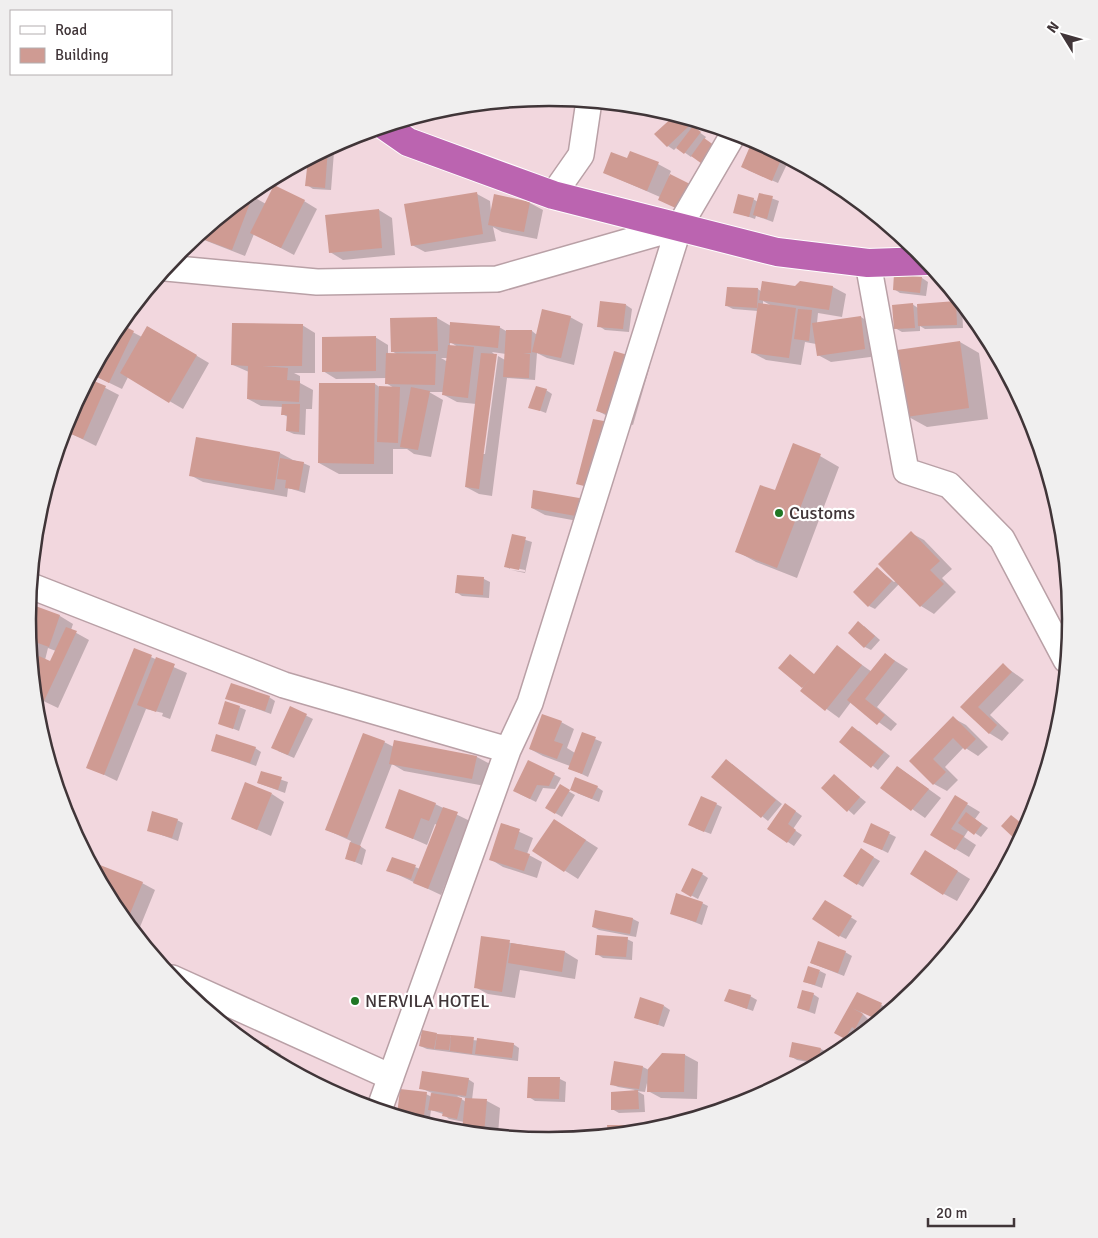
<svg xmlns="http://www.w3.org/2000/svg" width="1098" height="1238" viewBox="0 0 1098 1238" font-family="Signika,sans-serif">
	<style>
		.shadow { fill: #0003; fill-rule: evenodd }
		.building { fill: #cf9b93 }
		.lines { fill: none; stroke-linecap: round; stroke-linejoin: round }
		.street-casing { stroke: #b9a0a6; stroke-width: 28 }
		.highway-casing { stroke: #fff; stroke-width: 30 }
		.street { stroke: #fff; stroke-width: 25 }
		.highway { stroke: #bb64b0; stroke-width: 28 }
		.poi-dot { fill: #207724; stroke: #fff; stroke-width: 2 }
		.labels { text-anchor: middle; stroke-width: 4.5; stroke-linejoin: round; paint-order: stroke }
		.poi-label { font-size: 18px; fill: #403538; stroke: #fff; text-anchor: start }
		.rim { fill: none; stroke: #403538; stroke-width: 2.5 }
	</style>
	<rect width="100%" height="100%" fill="#f2d7de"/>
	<path class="shadow" d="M676,115L688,119L695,129L706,137L691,157L677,147L674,150L668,146L656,134Z
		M751,145L788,162L778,183L748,170Z
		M328,149L334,152L331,190L313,189L307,185L310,159Z
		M628,160L658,164L671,171L669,176L691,186L660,197L605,173Z
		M248,194L266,204L304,201L317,209L294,255L254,234L245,256L199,238L194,251L184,247Z
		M477,194L490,201L491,212L530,203L543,210L537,239L502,232L493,227L496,241L425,252L412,245Z
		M760,194L779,201L773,222L756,216L755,219L735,212L753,199L758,202Z
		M379,210L392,218L395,255L343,260L330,252Z
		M922,278L928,282L926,296L900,293L894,289Z
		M796,287H833L846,294L842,317L818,313L817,323L861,317L874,325L878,356L831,362L818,355L816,344L805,342L801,365L766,360L753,353L758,311L733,309L727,306L758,289L762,292ZM763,301L772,306L763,305Z
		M956,303L962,306L963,328L925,329L920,326V331L902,332L895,328L912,304L918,308Z
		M626,305L632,309L629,332L605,330L599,326Z
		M570,317L583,324L574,365L547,358L537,353L535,380L507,378L492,496L479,494L466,487L476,404L457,402L444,395V392H429L443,400L431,457L414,454L407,449H393V474H339L319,463L375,384L381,388H394L386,383V378L336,379L323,371L375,337L388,345V354L398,355L392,351L437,318L451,326L499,327L506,331H532L537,335ZM450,342L458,347L450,346ZM492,352L506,354L505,360L498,356L485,454H483L495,355ZM441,358H448V362Z
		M119,325L142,337L148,327L209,363L183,409L128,377L122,389L91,374Z
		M302,325L315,333V373H294L300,376V383L313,390L312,409H306L305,435L294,434L287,431L288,417L282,414L283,407L261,406L248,399L249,372L233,365Z
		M960,342L979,353L988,419L927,427L907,416Z
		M637,359L650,366L633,425L611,418L598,411Z
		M90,380L119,395L96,446L68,432Z
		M546,390L552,394L546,413L530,407Z
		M197,439L280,453L293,460L303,463L310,466L305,493L288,488L287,497L203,482L190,475Z
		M820,456L839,467L797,578L756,562L736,551L776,492Z
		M534,492L594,524L545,515L532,508Z
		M911,533L924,540L952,569L942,578L956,592L934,614L921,606L899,584L875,609L869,606L877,568L894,582L896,581Z
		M513,536L532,542L525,573L511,570L525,572V570L510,567V569L505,566Z
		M458,576L484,579L490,582L489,598L462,596L456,592Z
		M31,606L60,616L73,624L71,630L89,640L58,708L35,697L28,619ZM48,648L56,651L51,663L45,660Z
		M864,626L880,640L871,650L865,647Z
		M837,647L872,672L886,655L908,669L877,707L897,724L891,731L851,702L839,718L802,691L804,688L780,668L815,675Z
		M135,650L187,673L170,719L151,712L162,716L163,713L146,709L117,781L88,767Z
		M1003,665L1024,680L990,715L1009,733L1002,741L989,733L962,707Z
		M269,697L275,701L271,714L227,698Z
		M239,707L246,710L239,731L219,723Z
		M291,708L313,719L294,758L278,751Z
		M953,718L966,725L988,747L978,756L964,747L945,767L958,780L947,791L934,784L911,761Z
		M561,722L574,729L567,748L575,753L583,734L602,742L588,777L569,768L570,766L543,756L530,749Z
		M859,731L890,756L878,770L841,741Z
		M384,742L394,747L477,757L490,764L485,786L404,771L392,764L360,846L366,850L362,865L346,858L351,841L327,830Z
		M255,748L261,752L256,766L212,750Z
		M529,762L561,778L555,789L543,788L536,802L520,794Z
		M732,764L782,804L768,821L713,777Z
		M898,767L941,798L925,818L882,788Z
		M261,773L288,782L285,793L258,783Z
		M834,776L866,802L854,815L823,788Z
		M560,786L575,795L562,817L547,808Z
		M597,787L603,791L599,802L577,793Z
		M272,794L284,802L271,836L232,818Z
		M955,797L980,812L975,819L988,828L981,837L969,829L964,837L976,845L969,857L932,835Z
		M435,804L470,821L441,895L388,870L415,867L420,869L437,825L435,824L427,845L386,827Z
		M716,804L722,807L711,834L695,828Z
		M791,808L802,816L793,829L802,835L794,846L768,829Z
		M177,820L183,823L178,841L148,830Z
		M502,824L533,838L527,854L542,862L537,878L503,867L490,859Z
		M872,825L896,837L888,853L870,844Z
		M567,828L598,848L578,879L534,851Z
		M861,850L880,861L863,887L844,876Z
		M938,859L970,879L957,901L944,894Z
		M702,874L708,878L698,899L683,891Z
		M97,875L142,883L155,890L140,927L126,922L115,908Z
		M825,902L857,921L846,939L840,936Z
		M702,903L708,906L702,925L671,913Z
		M633,919L639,922L636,937L599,930L593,927Z
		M482,938L565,952L578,960L575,979L520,970L515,998L488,994L475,987Z
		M627,939L633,942L632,960L603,958L597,954Z
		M845,952L852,956L844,976L811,963Z
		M820,971L826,974L822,988L805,982Z
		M813,994L819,998L815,1014L798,1008Z
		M857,994L888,1008L885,1015L879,1020L860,1011L868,1019L862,1031L859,1029L852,1042L836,1033Z
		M750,996L757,1000L753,1011L726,1001Z
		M664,1006L670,1010L664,1027L636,1017Z
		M423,1031L452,1038L513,1044L519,1048L518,1061L427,1049L420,1046Z
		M240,1037L268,1047L281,1054L278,1063L259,1052Z
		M793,1044L821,1049L827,1052L826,1060L818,1064L797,1060L790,1056Z
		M685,1055L698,1062L697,1099L661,1098L648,1091L647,1083L645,1092L637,1091L644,1095L645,1112L619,1113L612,1109L635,1090L618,1087L611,1084L615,1062L643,1067L649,1070Z
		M468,1079L474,1083L472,1100L487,1101L500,1108L498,1135L463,1132L464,1122L449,1119L443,1114L431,1110L429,1125L398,1115L401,1091L426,1094L432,1097V1093L420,1088ZM457,1096L466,1098V1102Z
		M560,1079L566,1082L565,1102L535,1101L529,1097Z
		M633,1126L639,1132L609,1135Z"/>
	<path class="building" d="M675,115L686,118L691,124L667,147L654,134Z
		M693,126L701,132L684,154L676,148Z
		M704,138L718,148L705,166L691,156Z
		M751,144L782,157L772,181L741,167Z
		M328,148L325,188L305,186L308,159Z
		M630,151L659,162L647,191L603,173L611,152L627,158Z
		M670,174L692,185L680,210L658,200Z
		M274,185L305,200L281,248L250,233Z
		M477,192L483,234L411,246L404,204Z
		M759,193L773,196L767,219L753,215Z
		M249,194L253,195L232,250L197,237Z
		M494,194L530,202L524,232L488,225Z
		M738,194L754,198L749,217L733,213Z
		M379,209L382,248L329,253L325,215Z
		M894,274L922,277L920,293L893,290Z
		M762,281L795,286L800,281L833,286L829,310L759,300Z
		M727,287L758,288L757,308L725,306Z
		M600,301L626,304L623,329L597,327Z
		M956,301L957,325L918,326L917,304Z
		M758,303L796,308L789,358L751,353Z
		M913,303L915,328L894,329L892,305Z
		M542,309L571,316L561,358L532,352Z
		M798,309L812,310L809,341L794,339Z
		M861,316L865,349L817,356L812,323Z
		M437,317L438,351L391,352L390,318Z
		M450,322L500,326L498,348L449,343Z
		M232,323L303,324L302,366H262L288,368L287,380L300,381L299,402L247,399L248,366L231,365Z
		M120,324L134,331L109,383L91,374Z
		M147,326L197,355L169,403L120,373Z
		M506,330H532L531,353H523L530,354L529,378L503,377Z
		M376,336V371L322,372V337Z
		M960,341L969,408L906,417L897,350Z
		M448,345L474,347L468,398L442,395Z
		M614,351L638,358L620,418L596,411Z
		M386,353L436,354L435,385L385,384Z
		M481,353L497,354L479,489L465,487Z
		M89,379L106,386L83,439L66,432Z
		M319,383H375L374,464L318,463Z
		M379,386L400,387L398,443L377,442Z
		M536,386L547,389L540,411L528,408Z
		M411,387L430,391L418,450L400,447Z
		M282,404H300L299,432L286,431L287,415H281Z
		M593,419L609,422L592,488L576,484Z
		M196,437L280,452L274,490L189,476Z
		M793,443L821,454L777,568L735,552L760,485L775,490Z
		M280,458L304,462L299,490L285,488L286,480L277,479Z
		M533,490L585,499L581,517L531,508Z
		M911,531L940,561L930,570L944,584L920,607L878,564Z
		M512,534L526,537L519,570L504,567Z
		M877,567L892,581L868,607L853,592Z
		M457,575L484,577L483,595L455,593Z
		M30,604L60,615L49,647L35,642L31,654L28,619Z
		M858,621L875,636L864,648L848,633Z
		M66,627L77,631L44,701L35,697L33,671L39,656L50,661Z
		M837,645L862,665L825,711L800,691L812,676L802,688L778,668L790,654L814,674Z
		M134,648L152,655L104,775L86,768Z
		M885,653L895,661L865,699L885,715L877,725L847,700Z
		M156,657L175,664L156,712L137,705Z
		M1003,663L1012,672L978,707L997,725L989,734L960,707Z
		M231,683L270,696L265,711L225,699Z
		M225,701L240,706L233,729L218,724Z
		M290,706L307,714L288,755L271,748Z
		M542,714L562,721L554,741L563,744L557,759L529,749Z
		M953,716L976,739L965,750L953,738L933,759L946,772L933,785L909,761Z
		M852,726L884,752L871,768L839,742Z
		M582,732L596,737L582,774L568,769Z
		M363,733L385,741L347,838L325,830Z
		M216,734L256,747L250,763L211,751Z
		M394,740L477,756L472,779L389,764Z
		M726,759L776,800L761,818L711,777Z
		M528,760L555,773L549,786L537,785L530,799L513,791Z
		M897,766L929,789L911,811L880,788Z
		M261,771L282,777L278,790L257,783Z
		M834,774L860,797L847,812L821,788Z
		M575,777L598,786L592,799L570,790Z
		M245,782L272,793L257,830L231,819Z
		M560,784L570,790L555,814L545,808Z
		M399,789L436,803L429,821L421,818L413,839L385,828Z
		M955,795L968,803L951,829L964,836L955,850L930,835Z
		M701,796L717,803L704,832L688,825Z
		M785,803L796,811L788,824L796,830L787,843L767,829Z
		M443,807L458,812L428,889L413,883Z
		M152,811L178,819L172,838L147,831Z
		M966,812L982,824L974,835L958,823Z
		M1011,815L1026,827L1018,842L1001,826Z
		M554,819L586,840L564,872L532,851Z
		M501,823L520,829L514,849L530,854L524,871L489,860Z
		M871,823L890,832L882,850L863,842Z
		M350,842L361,846L355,862L345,859Z
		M861,848L874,857L857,885L843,876Z
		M925,850L958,871L943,895L910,874Z
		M392,857L416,865L411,879L386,871Z
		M100,865L143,882L127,921L115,908L96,873Z
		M692,868L703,873L691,897L681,891Z
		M676,893L703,902L696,922L670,914Z
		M825,900L852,916L839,937L812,919Z
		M595,910L633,918L630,934L592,927Z
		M597,935L628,937L626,957L595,955Z
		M481,936L510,940L502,992L474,988Z
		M818,941L846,951L838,973L810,963Z
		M511,943L565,951L562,972L508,963Z
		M808,966L820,970L815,985L803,982Z
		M729,989L751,995L747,1009L724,1001Z
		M802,990L814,993L809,1011L797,1008Z
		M857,992L882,1003L876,1019L852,1008L863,1014L855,1029L852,1027L845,1039L834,1033Z
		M640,997L664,1005L658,1025L634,1018Z
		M422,1030L437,1033L434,1049L419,1046Z
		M437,1034L451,1035L449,1050L435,1049Z
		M238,1035L269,1046L265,1056L259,1052Z
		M451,1035L474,1037L472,1054L450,1051Z
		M477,1038L514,1043L512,1058L475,1054Z
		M792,1042L821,1048L818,1063L789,1057Z
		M662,1053L685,1054L684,1092H647L648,1069Z
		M614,1061L643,1066L639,1089L610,1085Z
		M422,1071L469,1078L466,1096L419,1089Z
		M528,1077H560L559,1099L527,1098Z
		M400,1089L427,1092L423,1123L397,1115Z
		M638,1090L639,1109L611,1110V1092Z
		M431,1093L462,1098L457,1119L442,1116L443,1112L428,1110Z
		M465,1098L487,1099L484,1134L462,1132Z
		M607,1125H633V1132L608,1135Z"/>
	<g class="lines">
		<g class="street-casing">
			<path id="street" d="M553,195L581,155L589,101
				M868,263L906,471L949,485L1002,539L1066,660
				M166,268L317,282L497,279L679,227
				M31,586L284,685L508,750
				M172,978L391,1077
				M379,1110L508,750L530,703L679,227L734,133"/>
		</g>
		<g class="highway-casing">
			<path id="highway" d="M385,126L408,142L553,195L777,252L868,263L927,261"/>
		</g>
		<use href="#street" class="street"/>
		<use href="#highway" class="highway"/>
	</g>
	<g class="poi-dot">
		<circle cx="779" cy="513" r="5"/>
		<circle cx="355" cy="1001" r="5"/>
	</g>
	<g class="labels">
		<g class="poi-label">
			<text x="789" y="519">Customs</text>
			<text x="365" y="1007">NERVILA HOTEL</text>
		</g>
	</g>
	<path d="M0 0H1098V1238H0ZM36 619a513 513 0 1 1 1026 0a513 513 0 1 1-1026 0Z" fill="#f0efef" fill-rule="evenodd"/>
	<path class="rim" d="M36 619a513 513 0 1 1 1026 0a513 513 0 1 1-1026 0Z"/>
	<rect x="10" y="10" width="162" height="65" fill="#ffffff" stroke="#b3aeaf"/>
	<rect x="20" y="26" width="25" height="8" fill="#ffffff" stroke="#b3aeaf"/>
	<text x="55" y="35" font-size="15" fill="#403538">Road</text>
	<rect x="20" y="48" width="25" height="15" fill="#cf9b93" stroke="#b3aeaf"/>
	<text x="55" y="60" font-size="15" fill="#403538">Building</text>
	<g transform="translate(1063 35) rotate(307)" stroke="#ffffff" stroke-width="4" paint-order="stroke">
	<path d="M0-4L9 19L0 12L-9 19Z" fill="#403538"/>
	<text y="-8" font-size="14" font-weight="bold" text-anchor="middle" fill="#403538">N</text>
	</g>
	<path d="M928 1218v8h86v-8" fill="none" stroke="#403538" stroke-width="2.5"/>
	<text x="936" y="1218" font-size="15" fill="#403538" stroke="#ffffff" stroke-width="4" paint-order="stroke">20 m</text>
</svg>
